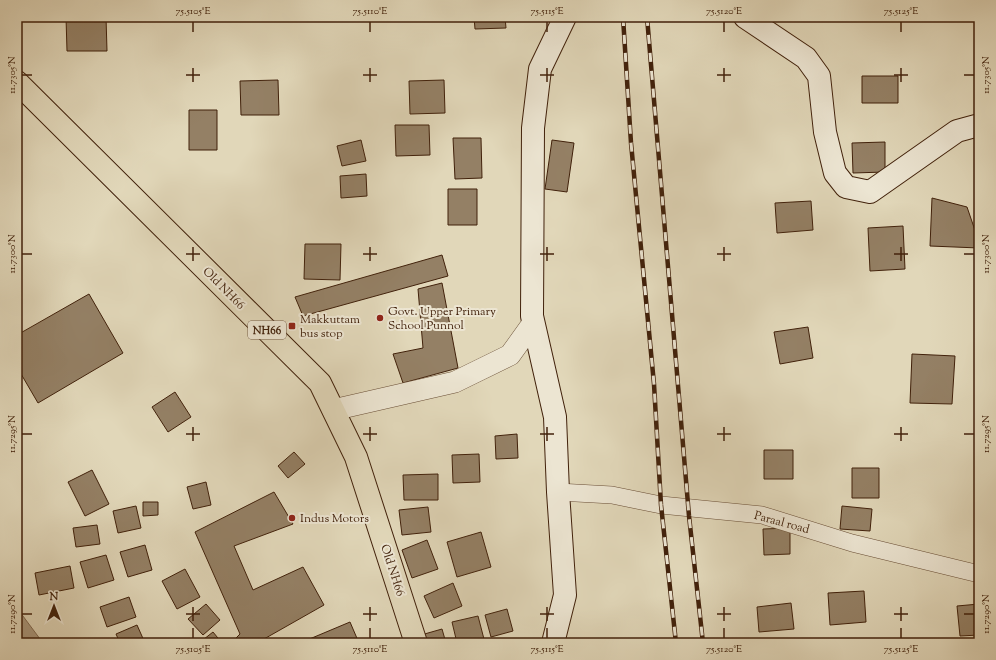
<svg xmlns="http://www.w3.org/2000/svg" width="996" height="660" viewBox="0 0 996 660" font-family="'Sorts Mill Goudy',serif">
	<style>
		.water { fill: #ab997e; stroke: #816950 }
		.building { fill: #948065; stroke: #41210b }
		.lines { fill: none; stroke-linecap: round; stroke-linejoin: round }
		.minor-casing { stroke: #694e36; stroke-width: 18 }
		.tertiary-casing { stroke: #694e36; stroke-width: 22 }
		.secondary-casing { stroke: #41210b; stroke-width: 24 }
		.primary-casing { stroke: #41210b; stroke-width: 24 }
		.minor { stroke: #ece5d2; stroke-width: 17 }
		.tertiary { stroke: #ece5d2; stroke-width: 21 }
		.secondary { stroke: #ece5d2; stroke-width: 22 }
		.primary { stroke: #e1d7b9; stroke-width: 22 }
		.rail-casing { stroke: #41210b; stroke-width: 4.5 }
		.rail { stroke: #ece5d2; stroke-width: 3; stroke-dasharray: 9; stroke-linecap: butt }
		.ticks { fill: none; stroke: #41210b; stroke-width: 1.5 }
		.poi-dot { fill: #8f2418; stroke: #ece5d2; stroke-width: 1.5 }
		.labels { text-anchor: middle; stroke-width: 4; stroke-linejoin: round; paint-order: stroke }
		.shield { fill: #ece5d2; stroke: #745c47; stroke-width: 1 }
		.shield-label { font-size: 11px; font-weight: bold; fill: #41210b }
		.street-label { font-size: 12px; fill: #41210b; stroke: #ece5d2 }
		.poi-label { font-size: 12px; fill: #41210b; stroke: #ece5d2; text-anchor: start }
		.neatline { fill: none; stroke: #41210b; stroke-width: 1.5 }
		.ticks-label { font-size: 10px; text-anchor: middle; fill: #41210b }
	</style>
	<rect width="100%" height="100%" fill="#e1d7b9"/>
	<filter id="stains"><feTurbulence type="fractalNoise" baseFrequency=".005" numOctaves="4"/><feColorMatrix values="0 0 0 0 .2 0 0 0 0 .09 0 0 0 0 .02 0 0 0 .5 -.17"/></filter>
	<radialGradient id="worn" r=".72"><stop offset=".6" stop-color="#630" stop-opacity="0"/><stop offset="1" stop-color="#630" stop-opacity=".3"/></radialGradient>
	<path class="water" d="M17,608L43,643H17Z"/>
	<path class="building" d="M66,17H106L107,51H67Z
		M474,17H505L506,28L475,29Z
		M862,76H898V103H862Z
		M278,80L279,115H241L240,81Z
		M444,80L445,113L410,114L409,81Z
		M189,110H217V150H189Z
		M395,125H429L430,155L396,156Z
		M453,138H481L482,178L455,179Z
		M361,140L366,161L342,166L337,146Z
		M552,140L574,143L567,192L545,189Z
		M885,142V172L853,173L852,143Z
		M366,174L367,196L341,198L340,176Z
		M448,189H477V225H448Z
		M932,198L967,207L979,242V248L930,246Z
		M811,201L813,230L777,233L775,203Z
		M903,226L905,269L870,271L868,228Z
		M305,244H341L340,280L304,279Z
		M442,255L448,276L303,316L295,297Z
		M442,283L458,368L403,383L393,354L423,348L418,289Z
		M89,294L123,353L38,403L17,367V335Z
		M808,327L813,358L780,364L774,332Z
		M912,354L955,356L952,404L910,403Z
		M175,392L191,417L168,432L152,407Z
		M517,434L518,458L496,459L495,436Z
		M764,450H793V479H764Z
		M294,452L305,464L288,478L278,466Z
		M479,454L480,482L453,483L452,455Z
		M17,455L21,461L17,464Z
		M852,468H879V498H852Z
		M92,470L109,504L85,516L68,482Z
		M438,474V500H404L403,475Z
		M206,482L211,505L193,509L187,487Z
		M274,492L293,524L234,546L253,590L303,567L324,605L257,643H235L234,640L240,634L195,532Z
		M143,502H158V515L143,516Z
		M136,506L141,528L118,533L113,511Z
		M842,506L872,509L870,531L840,529Z
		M428,507L431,532L402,535L399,510Z
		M97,525L100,544L76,547L73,528Z
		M790,528V554L764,555L763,529Z
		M481,532L491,567L457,577L447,542Z
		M427,540L438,569L412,578L402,550Z
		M145,545L152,570L128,577L120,552Z
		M106,555L114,580L88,588L80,562Z
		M70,566L74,588L39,595L35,573Z
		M185,569L200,597L177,609L162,581Z
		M453,583L462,606L434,618L424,596Z
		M864,591L866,622L830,625L828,593Z
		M129,597L136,617L107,627L100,607Z
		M791,603L794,629L759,632L757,607Z
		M206,604L220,620L203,635L188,619Z
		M979,604V635L960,636L957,606Z
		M507,609L513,631L491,637L485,615Z
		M478,616L485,643H457L452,622Z
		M350,622L359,643H300Z
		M137,625L145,643H120L116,634Z
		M442,629L446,643H423L421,635Z
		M213,632L222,643H199Z"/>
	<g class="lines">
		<g class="minor-casing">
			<path id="minor" d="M558,492L612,495L661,505L762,515L852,543L979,574"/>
		</g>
		<g class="tertiary-casing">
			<path id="tertiary" d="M333,410L455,382L510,355L533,323"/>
		</g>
		<g class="secondary-casing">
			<path id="secondary" d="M745,17L806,58L819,76L825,132L835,173L846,187L870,192L957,131L979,125
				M553,643L565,595L558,492L555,417L532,316L533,128L540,69L565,17"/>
		</g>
		<g class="primary-casing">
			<path id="primary" d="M17,82L320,383L356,457L416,643"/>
		</g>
		<use href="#minor" class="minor"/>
		<use href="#tertiary" class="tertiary"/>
		<use href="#secondary" class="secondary"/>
		<use href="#primary" class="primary"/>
		<g class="rail-casing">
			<path id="rail" d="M623,17L631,143L654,384L661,505L676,643
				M647,17L689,516L703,643"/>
		</g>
		<use href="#rail" class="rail"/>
	</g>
	<path class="ticks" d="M193,22V32M370,22V32M547,22V32M724,22V32M901,22V32M193,68V82M370,68V82M547,68V82M724,68V82M901,68V82M22,75H32M186,75H200M363,75H377M540,75H554M717,75H731M894,75H908M964,75H974M193,247V261M370,247V261M547,247V261M724,247V261M901,247V261M22,254H32M186,254H200M363,254H377M540,254H554M717,254H731M894,254H908M964,254H974M193,427V441M370,427V441M547,427V441M724,427V441M901,427V441M22,434H32M186,434H200M363,434H377M540,434H554M717,434H731M894,434H908M964,434H974M193,607V621M370,607V621M547,607V621M724,607V621M901,607V621M22,614H32M186,614H200M363,614H377M540,614H554M717,614H731M894,614H908M964,614H974M193,628V638M370,628V638M547,628V638M724,628V638M901,628V638"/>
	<g class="poi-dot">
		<circle cx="380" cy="318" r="4"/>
		<rect x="288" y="322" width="8" height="8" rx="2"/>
		<circle cx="292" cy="518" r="4"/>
	</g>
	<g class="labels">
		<rect class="shield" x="248" y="321" width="38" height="18" rx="3"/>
		<g class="shield-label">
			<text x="267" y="334">NH66</text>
		</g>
		<g class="street-label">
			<text transform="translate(224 288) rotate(45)" y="4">Old NH66</text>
			<text transform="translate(782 522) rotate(15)" y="4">Paraal road</text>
			<text transform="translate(393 570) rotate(72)" y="4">Old NH66</text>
		</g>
		<g class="poi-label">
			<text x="388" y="315">Govt. Upper Primary<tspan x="388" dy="14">School Punnol</tspan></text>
			<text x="300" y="323">Makkuttam<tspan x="300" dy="14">bus stop</tspan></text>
			<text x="300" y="522">Indus Motors</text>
		</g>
	</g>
	<rect width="996" height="660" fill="none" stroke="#e1d7b9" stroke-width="44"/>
	<g transform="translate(54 606)" stroke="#ece5d2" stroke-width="3" paint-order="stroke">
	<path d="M0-3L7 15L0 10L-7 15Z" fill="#41210b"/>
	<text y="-6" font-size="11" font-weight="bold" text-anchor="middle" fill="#41210b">N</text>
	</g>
	<rect x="22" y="22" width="952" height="616" class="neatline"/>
	<g class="ticks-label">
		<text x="193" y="14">75.5105°E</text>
		<text x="370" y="14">75.5110°E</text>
		<text x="547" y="14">75.5115°E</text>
		<text x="724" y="14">75.5120°E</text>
		<text x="901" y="14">75.5125°E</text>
		<text transform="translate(11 75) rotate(-90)" y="4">11.7305°N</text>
		<text transform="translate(985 75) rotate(-90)" y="4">11.7305°N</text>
		<text transform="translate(11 254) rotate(-90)" y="4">11.7300°N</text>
		<text transform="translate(985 254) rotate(-90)" y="4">11.7300°N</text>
		<text transform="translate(11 434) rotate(-90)" y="4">11.7295°N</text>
		<text transform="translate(985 434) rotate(-90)" y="4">11.7295°N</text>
		<text transform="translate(11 614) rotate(-90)" y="4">11.7290°N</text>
		<text transform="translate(985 614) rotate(-90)" y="4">11.7290°N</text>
		<text x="193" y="652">75.5105°E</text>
		<text x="370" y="652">75.5110°E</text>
		<text x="547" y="652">75.5115°E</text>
		<text x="724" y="652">75.5120°E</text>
		<text x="901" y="652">75.5125°E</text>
	</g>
	<rect width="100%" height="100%" filter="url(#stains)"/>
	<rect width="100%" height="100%" fill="url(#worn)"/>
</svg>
